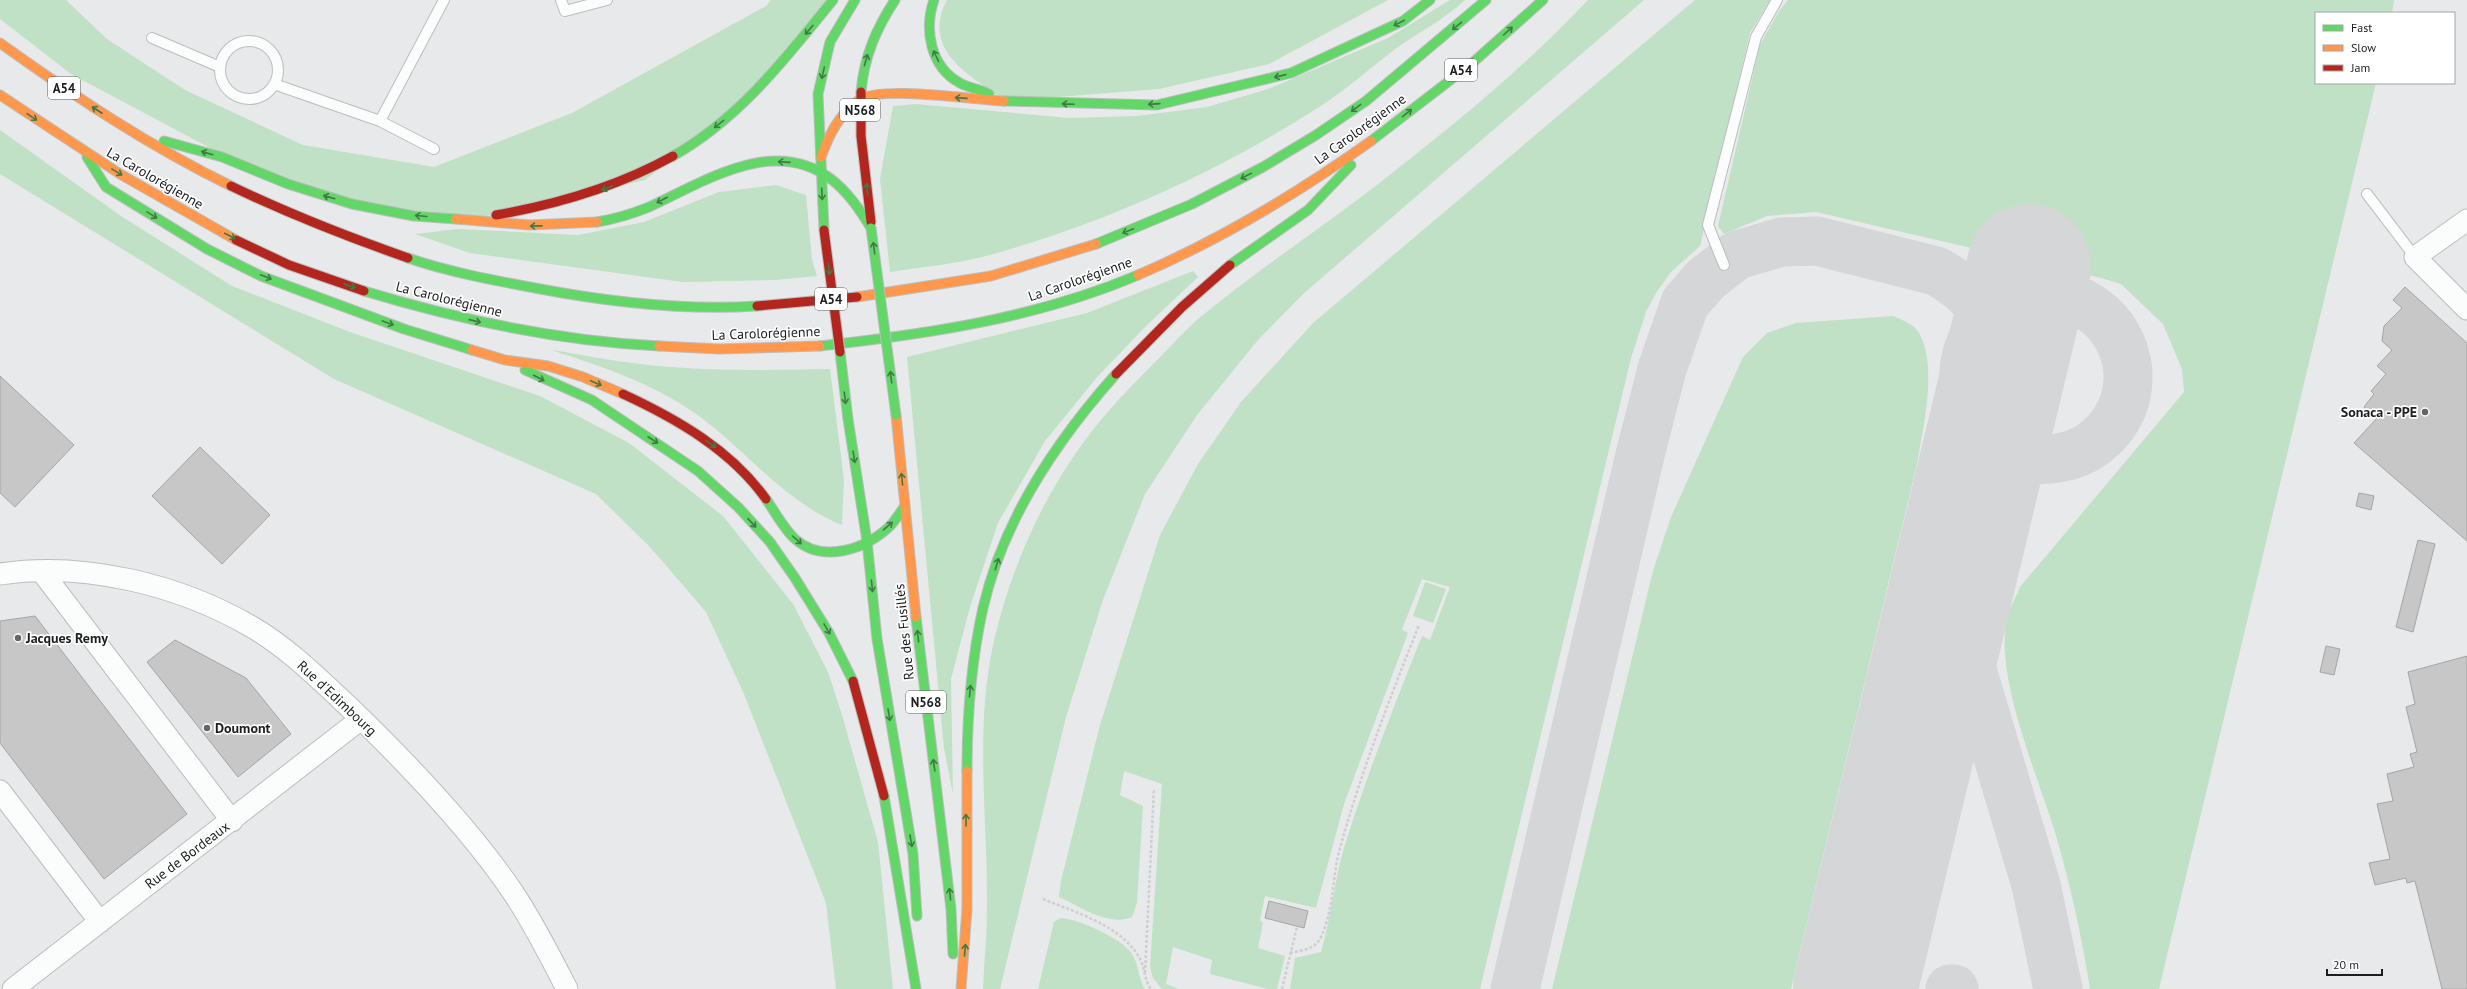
<svg xmlns="http://www.w3.org/2000/svg" width="2467" height="989" viewBox="0 0 2467 989" font-family="'PT Sans',sans-serif">
	<style>
		.green { fill: #c0e1c5 }
		.lines { fill: none; stroke-linecap: round; stroke-linejoin: round }
		.taxiway { stroke: #d4d6d7; stroke-width: 49 }
		.runway { stroke: #d4d6d7; stroke-width: 124 }
		.building { fill: #c7c7c8; stroke: #a4a5a6 }
		.lane-casing { stroke: #bcbdbe; stroke-width: 12 }
		.street-casing { stroke: #bcbdbe; stroke-width: 23 }
		.fast-casing { stroke: #bcbdbe; stroke-width: 11 }
		.slow-casing { stroke: #bcbdbe; stroke-width: 11 }
		.jam-casing { stroke: #bcbdbe; stroke-width: 11 }
		.path { stroke: #cecfcf; stroke-width: 2.5; stroke-dasharray: 3 2; stroke-linecap: butt }
		.lane { stroke: #fbfcfc; stroke-width: 10 }
		.street { stroke: #fbfcfc; stroke-width: 21 }
		.fast { stroke: #63d668; stroke-width: 9 }
		.slow { stroke: #ff974d; stroke-width: 9 }
		.jam { stroke: #b3261e; stroke-width: 9 }
		.fast-bridge-casing { stroke: #bcbdbe; stroke-width: 11; stroke-linecap: butt }
		.jam-bridge-casing { stroke: #bcbdbe; stroke-width: 11; stroke-linecap: butt }
		.fast-bridge { stroke: #63d668; stroke-width: 9 }
		.jam-bridge { stroke: #b3261e; stroke-width: 9 }
		.oneway { stroke: #407a44 }
		.poi-dot { fill: #646566; stroke: #fff; stroke-width: 1.5 }
		.labels { text-anchor: middle; stroke-width: 3.5; stroke-linejoin: round; paint-order: stroke }
		.shield { fill: #fff; stroke: #616262; stroke-width: 1 }
		.shield-label { font-size: 13px; font-weight: bold; fill: #1d1e1f }
		.street-label { font-size: 14px; fill: #1d1e1f; stroke: #fff }
		.poi-label { font-size: 14px; font-weight: bold; fill: #1d1e1f; stroke: #fff; text-anchor: start }
	</style>
	<rect width="100%" height="100%" fill="#e7e9ea"/>
	<path class="green" d="M0,0H66L107,39L185,90L303,145L434,167L572,113L766,6L771,0H835L743,103L645,180L482,217L383,211L242,165L71,74L0,19Z
		M947,0H1388L1269,64L1159,89L1006,101C971,76 920,51 947,0Z
		M1450,0H1465C1444,20 1417,33 1394,50C1368,70 1343,92 1316,109C1214,174 1103,224 986,256C955,264 922,267 890,272L880,179L893,106L916,104L1069,118L1137,116L1207,107L1268,89L1388,38Z
		M1588,0H1644L1303,294L1258,340L1197,415L1145,494L1103,600L1066,717L1000,989H983C984,962 987,935 987,908C988,820 974,728 994,641C1010,571 1041,500 1083,443C1106,411 1135,382 1162,355C1176,341 1188,327 1203,315C1260,268 1323,227 1382,181C1454,125 1526,66 1588,0Z
		M1695,0H1770L1750,33L1700,246L1671,272L1656,293L1646,312L1631,358L1480,989H1290L1295,958L1321,952C1331,918 1334,882 1344,848C1366,777 1394,706 1422,636L1430,640L1450,587L1422,579L1402,629L1408,633L1344,804L1316,908L1265,896L1260,920L1263,923L1258,948L1285,956L1277,989H1268L1210,974L1212,960L1173,947L1166,984L1179,989H1162L1153,978L1150,967L1162,784L1124,771L1120,795L1143,806L1137,903L1132,917C1109,927 1081,907 1059,897L1061,881L1100,725L1160,535L1198,464L1241,402L1313,323Z
		M1788,0H2394L2392,13H2316V83H2376L2159,989H2090C2082,937 2070,883 2055,832C2038,776 1990,667 2009,612C2012,603 2017,595 2020,587L2184,392L2182,369L2163,324L2121,284L2101,278L1816,212L1767,216L1724,234L1718,226L1760,45L1779,11Z
		M0,130L121,216L232,286L350,332L540,396L629,443L723,516L793,604L828,672L842,715L878,842L893,989H836L826,903L744,694L706,612L650,547L596,494L334,379L0,174Z
		M776,185L806,195L812,260L817,276L775,280L683,282L470,253L415,234L458,229L578,235L644,222L719,192Z
		M1193,271L1198,277L1147,325L1098,376L1045,441L998,523L970,607L951,679L953,794L944,748L907,357L1087,313Z
		M1893,316C1902,320 1914,324 1919,333C1938,367 1923,427 1917,464L1791,989H1552L1653,571L1671,517L1743,357L1767,333L1796,323Z
		M551,350C579,354 605,360 633,363C698,372 764,370 830,369L844,480L842,525C788,504 749,454 703,419C658,385 604,367 551,350Z
		M1425,582L1446,589L1433,623L1413,616Z
		M1060,918C1077,918 1123,939 1132,954C1139,964 1138,979 1145,989H1038L1054,922Z"/>
	<g class="lines">
		<path class="taxiway" d="M1982,461C1982,453 1983,445 1982,437C1980,425 1972,417 1969,406C1957,373 1966,336 1993,314C2006,304 2025,293 2042,293C2064,293 2085,302 2101,316C2118,331 2129,357 2128,379C2127,419 2097,452 2058,458C2030,463 2002,453 1984,481C1967,508 1957,573 1953,606L2036,885L2058,989
			M1515,989L1640,455L1662,369L1685,303L1706,279L1737,255L1782,242L1817,241L1936,271C1971,290 1996,317 1999,360C2000,372 1998,385 1998,397
			M1950,989H1954"/>
		<path class="runway" d="M1855,989L2029,266"/>
	</g>
	<path class="building" d="M2405,287L2467,343V541L2354,443L2377,418L2364,407L2374,394L2371,391L2386,374L2377,366L2392,350L2382,341L2384,326L2402,308L2393,300Z
		M0,376L74,445L15,507L0,493Z
		M200,447L270,515L222,564L152,496Z
		M2359,493L2374,496L2371,510L2356,506Z
		M2418,540L2435,544L2413,632L2396,627Z
		M35,616L187,814L104,879L0,743V621Z
		M175,640L246,678L291,734L238,777L147,662Z
		M2326,646L2340,649L2334,675L2320,672Z
		M2467,656V989H2442L2415,881L2407,883L2406,878L2375,885L2369,863L2390,859L2377,804L2393,801L2387,774L2414,767L2410,754L2417,752L2406,707L2415,704L2408,672Z
		M1269,901L1308,911L1304,928L1265,918Z"/>
	<g class="lines">
		<g class="lane-casing">
			<path id="lane" d="M561,0L565,11L607,0
				M152,38L220,67
				M220 70a29 29 0 1 1 58 0a29 29 0 1 1-58 0Z
				M274,84L380,121L434,149
				M380,121L444,0
				M2367,194L2415,257
				M1724,265L1708,225L1756,37L1777,0"/>
		</g>
		<g class="street-casing">
			<path id="street" d="M2467,220L2415,257L2467,309
				M42,572L232,821
				M0,574C84,561 180,585 252,627C288,648 318,678 348,706C405,761 470,828 514,894C534,924 550,956 567,989
				M0,791L100,922
				M13,989L361,719"/>
		</g>
		<g class="fast-casing">
			<path id="fast" d="M934,0C924,29 930,67 960,83C969,88 980,89 989,94
				M861,92C864,57 876,29 895,0
				M1004,101L1157,105L1291,73L1403,21L1430,0
				M164,141L222,157L288,184L352,204L414,216L456,219
				M1371,141L1470,65L1543,0
				M673,156C740,118 785,59 833,0
				M87,157L106,187L207,249L261,276L404,329L472,350
				M597,222C615,219 632,214 649,207C704,182 773,135 831,179C848,192 860,210 871,228
				M824,230L818,94L830,42L855,0
				M1096,244L1192,204L1263,167L1316,135L1366,101L1486,0
				M408,258C449,272 492,280 535,288C608,302 682,311 757,306
				M1230,265L1308,210L1351,165
				M364,291C460,320 558,341 659,346
				M820,346C928,334 1037,318 1138,275
				M525,370L592,400L698,471L738,507L770,542L795,578L829,633L853,681
				M848,419L867,541L877,639L913,854L917,916
				M766,499C775,512 784,529 795,539C823,564 866,549 890,526C896,520 900,512 905,506
				M916,617L951,909L953,954
				M967,771C967,716 971,662 983,608C1003,521 1057,440 1116,374
				M884,796L916,989"/>
		</g>
		<g class="slow-casing">
			<path id="slow" d="M0,43C74,96 149,146 231,186
				M0,95L120,174L236,240
				M821,157C829,135 839,114 859,100C882,85 974,100 1004,101
				M456,219L530,225L597,222
				M1138,275C1220,240 1298,193 1371,141
				M857,297L991,276L1096,244
				M659,346L719,349L820,346
				M472,350L505,360L548,366L583,377L623,394
				M896,415L916,617
				M961,989L967,909V771"/>
		</g>
		<g class="jam-casing">
			<path id="jam" d="M861,92V136L871,222
				M231,186C289,214 348,237 408,258
				M496,215C559,204 617,187 673,156
				M236,240L289,265L364,291
				M757,306L857,297
				M1116,374L1182,307L1230,265
				M623,394C677,419 731,450 766,499
				M853,681L884,796"/>
		</g>
		<path class="path" d="M1043,899C1077,913 1120,925 1139,957C1145,967 1144,980 1151,989
			M1290,953C1302,950 1315,950 1321,937C1334,909 1332,877 1340,848C1361,772 1390,698 1419,625
			M1145,973L1154,788
			M1282,989L1297,927"/>
		<use href="#lane" class="lane"/>
		<use href="#street" class="street"/>
		<use href="#fast" class="fast"/>
		<use href="#slow" class="slow"/>
		<use href="#jam" class="jam"/>
		<g class="fast-bridge-casing">
			<path id="fast-bridge" d="M871,228L896,415
				M840,352L848,419"/>
		</g>
		<g class="jam-bridge-casing">
			<path id="jam-bridge" d="M824,230L840,352"/>
		</g>
		<use href="#fast-bridge" class="fast-bridge"/>
		<use href="#jam-bridge" class="jam-bridge"/>
	</g>
	<defs><path id="oneway-shaft" d="M-6 0H5M1.5-3L5.5 0L1.5 3" fill="none" stroke-width="1.6" stroke-linecap="round" stroke-linejoin="round"/></defs>
	<g class="oneway">
		<use href="#oneway-shaft" transform="translate(1399 23) rotate(153)"/>
		<use href="#oneway-shaft" transform="translate(1457 26) rotate(140)"/>
		<use href="#oneway-shaft" transform="translate(809 30) rotate(130)"/>
		<use href="#oneway-shaft" transform="translate(1508 31) rotate(-42)"/>
		<use href="#oneway-shaft" transform="translate(936 56) rotate(-115)"/>
		<use href="#oneway-shaft" transform="translate(866 60) rotate(-74)"/>
		<use href="#oneway-shaft" transform="translate(823 73) rotate(103)"/>
		<use href="#oneway-shaft" transform="translate(1280 76) rotate(167)"/>
		<use href="#oneway-shaft" transform="translate(961 98) rotate(-176)"/>
		<use href="#oneway-shaft" transform="translate(1068 104) rotate(-178)"/>
		<use href="#oneway-shaft" transform="translate(1154 104) rotate(176)"/>
		<use href="#oneway-shaft" transform="translate(1356 108) rotate(143)"/>
		<use href="#oneway-shaft" transform="translate(97 110) rotate(-147)"/>
		<use href="#oneway-shaft" transform="translate(1407 113) rotate(-39)"/>
		<use href="#oneway-shaft" transform="translate(32 117) rotate(34)"/>
		<use href="#oneway-shaft" transform="translate(719 124) rotate(142)"/>
		<use href="#oneway-shaft" transform="translate(207 153) rotate(-164)"/>
		<use href="#oneway-shaft" transform="translate(784 162) rotate(-176)"/>
		<use href="#oneway-shaft" transform="translate(117 172) rotate(31)"/>
		<use href="#oneway-shaft" transform="translate(1246 176) rotate(153)"/>
		<use href="#oneway-shaft" transform="translate(607 188) rotate(157)"/>
		<use href="#oneway-shaft" transform="translate(867 189) rotate(-97)"/>
		<use href="#oneway-shaft" transform="translate(822 194) rotate(87)"/>
		<use href="#oneway-shaft" transform="translate(329 197) rotate(-164)"/>
		<use href="#oneway-shaft" transform="translate(662 200) rotate(153)"/>
		<use href="#oneway-shaft" transform="translate(152 215) rotate(32)"/>
		<use href="#oneway-shaft" transform="translate(421 216) rotate(-175)"/>
		<use href="#oneway-shaft" transform="translate(536 226) rotate(179)"/>
		<use href="#oneway-shaft" transform="translate(1128 231) rotate(158)"/>
		<use href="#oneway-shaft" transform="translate(230 236) rotate(27)"/>
		<use href="#oneway-shaft" transform="translate(874 248) rotate(-97)"/>
		<use href="#oneway-shaft" transform="translate(829 269) rotate(83)"/>
		<use href="#oneway-shaft" transform="translate(266 277) rotate(21)"/>
		<use href="#oneway-shaft" transform="translate(350 286) rotate(17)"/>
		<use href="#oneway-shaft" transform="translate(475 321) rotate(13)"/>
		<use href="#oneway-shaft" transform="translate(388 323) rotate(20)"/>
		<use href="#oneway-shaft" transform="translate(891 377) rotate(-97)"/>
		<use href="#oneway-shaft" transform="translate(539 378) rotate(27)"/>
		<use href="#oneway-shaft" transform="translate(596 383) rotate(23)"/>
		<use href="#oneway-shaft" transform="translate(845 398) rotate(83)"/>
		<use href="#oneway-shaft" transform="translate(653 440) rotate(33)"/>
		<use href="#oneway-shaft" transform="translate(711 444) rotate(35)"/>
		<use href="#oneway-shaft" transform="translate(854 457) rotate(81)"/>
		<use href="#oneway-shaft" transform="translate(902 479) rotate(-96)"/>
		<use href="#oneway-shaft" transform="translate(752 523) rotate(47)"/>
		<use href="#oneway-shaft" transform="translate(888 526) rotate(-41)"/>
		<use href="#oneway-shaft" transform="translate(797 540) rotate(42)"/>
		<use href="#oneway-shaft" transform="translate(997 564) rotate(-73)"/>
		<use href="#oneway-shaft" transform="translate(872 586) rotate(84)"/>
		<use href="#oneway-shaft" transform="translate(827 629) rotate(60)"/>
		<use href="#oneway-shaft" transform="translate(918 636) rotate(-96)"/>
		<use href="#oneway-shaft" transform="translate(970 691) rotate(-85)"/>
		<use href="#oneway-shaft" transform="translate(889 715) rotate(81)"/>
		<use href="#oneway-shaft" transform="translate(934 765) rotate(-98)"/>
		<use href="#oneway-shaft" transform="translate(966 820) rotate(-91)"/>
		<use href="#oneway-shaft" transform="translate(911 841) rotate(80)"/>
		<use href="#oneway-shaft" transform="translate(950 894) rotate(-96)"/>
		<use href="#oneway-shaft" transform="translate(965 950) rotate(-85)"/>
	</g>
	<g class="poi-dot">
		<circle cx="2425" cy="412" r="4"/>
		<circle cx="18" cy="638" r="4"/>
		<circle cx="207" cy="728" r="4"/>
	</g>
	<g class="labels">
		<g class="shield">
			<rect x="1445" y="59" width="32" height="22" rx="3"/>
			<rect x="48" y="77" width="32" height="22" rx="3"/>
			<rect x="840" y="99" width="40" height="22" rx="3"/>
			<rect x="815" y="288" width="32" height="22" rx="3"/>
			<rect x="906" y="691" width="40" height="22" rx="3"/>
		</g>
		<g class="shield-label">
			<text x="1461" y="75">A54</text>
			<text x="64" y="93">A54</text>
			<text x="860" y="115">N568</text>
			<text x="831" y="304">A54</text>
			<text x="926" y="707">N568</text>
		</g>
		<g class="street-label">
			<text transform="translate(1360 129) rotate(-36)" y="5">La Carolorégienne</text>
			<text transform="translate(155 178) rotate(30)" y="5">La Carolorégienne</text>
			<text transform="translate(1080 279) rotate(-19)" y="5">La Carolorégienne</text>
			<text transform="translate(449 299) rotate(14)" y="5">La Carolorégienne</text>
			<text transform="translate(766 333) rotate(-2)" y="5">La Carolorégienne</text>
			<text transform="translate(904 632) rotate(-96)" y="5">Rue des Fusillés</text>
			<text transform="translate(337 698) rotate(43)" y="5">Rue d'Edimbourg</text>
			<text transform="translate(187 855) rotate(-37)" y="5">Rue de Bordeaux</text>
		</g>
		<g class="poi-label">
			<text x="2417" y="417" text-anchor="end">Sonaca - PPE</text>
			<text x="26" y="643">Jacques Remy</text>
			<text x="215" y="733">Doumont</text>
		</g>
	</g>
	<rect x="2315" y="12" width="140" height="72" fill="#ffffff" stroke="#a5a5a5"/>
	<rect x="2323" y="25" width="20" height="6" fill="#63d668" stroke="#a5a5a5"/>
	<text x="2351" y="32" font-size="12" fill="#1d1e1f">Fast</text>
	<rect x="2323" y="45" width="20" height="6" fill="#ff974d" stroke="#a5a5a5"/>
	<text x="2351" y="52" font-size="12" fill="#1d1e1f">Slow</text>
	<rect x="2323" y="65" width="20" height="6" fill="#b3261e" stroke="#a5a5a5"/>
	<text x="2351" y="72" font-size="12" fill="#1d1e1f">Jam</text>
	<path d="M2327 969v6h55v-6" fill="none" stroke="#1d1e1f" stroke-width="2"/>
	<text x="2333" y="969" font-size="12" fill="#1d1e1f" stroke="#ffffff" stroke-width="3" paint-order="stroke">20 m</text>
</svg>
